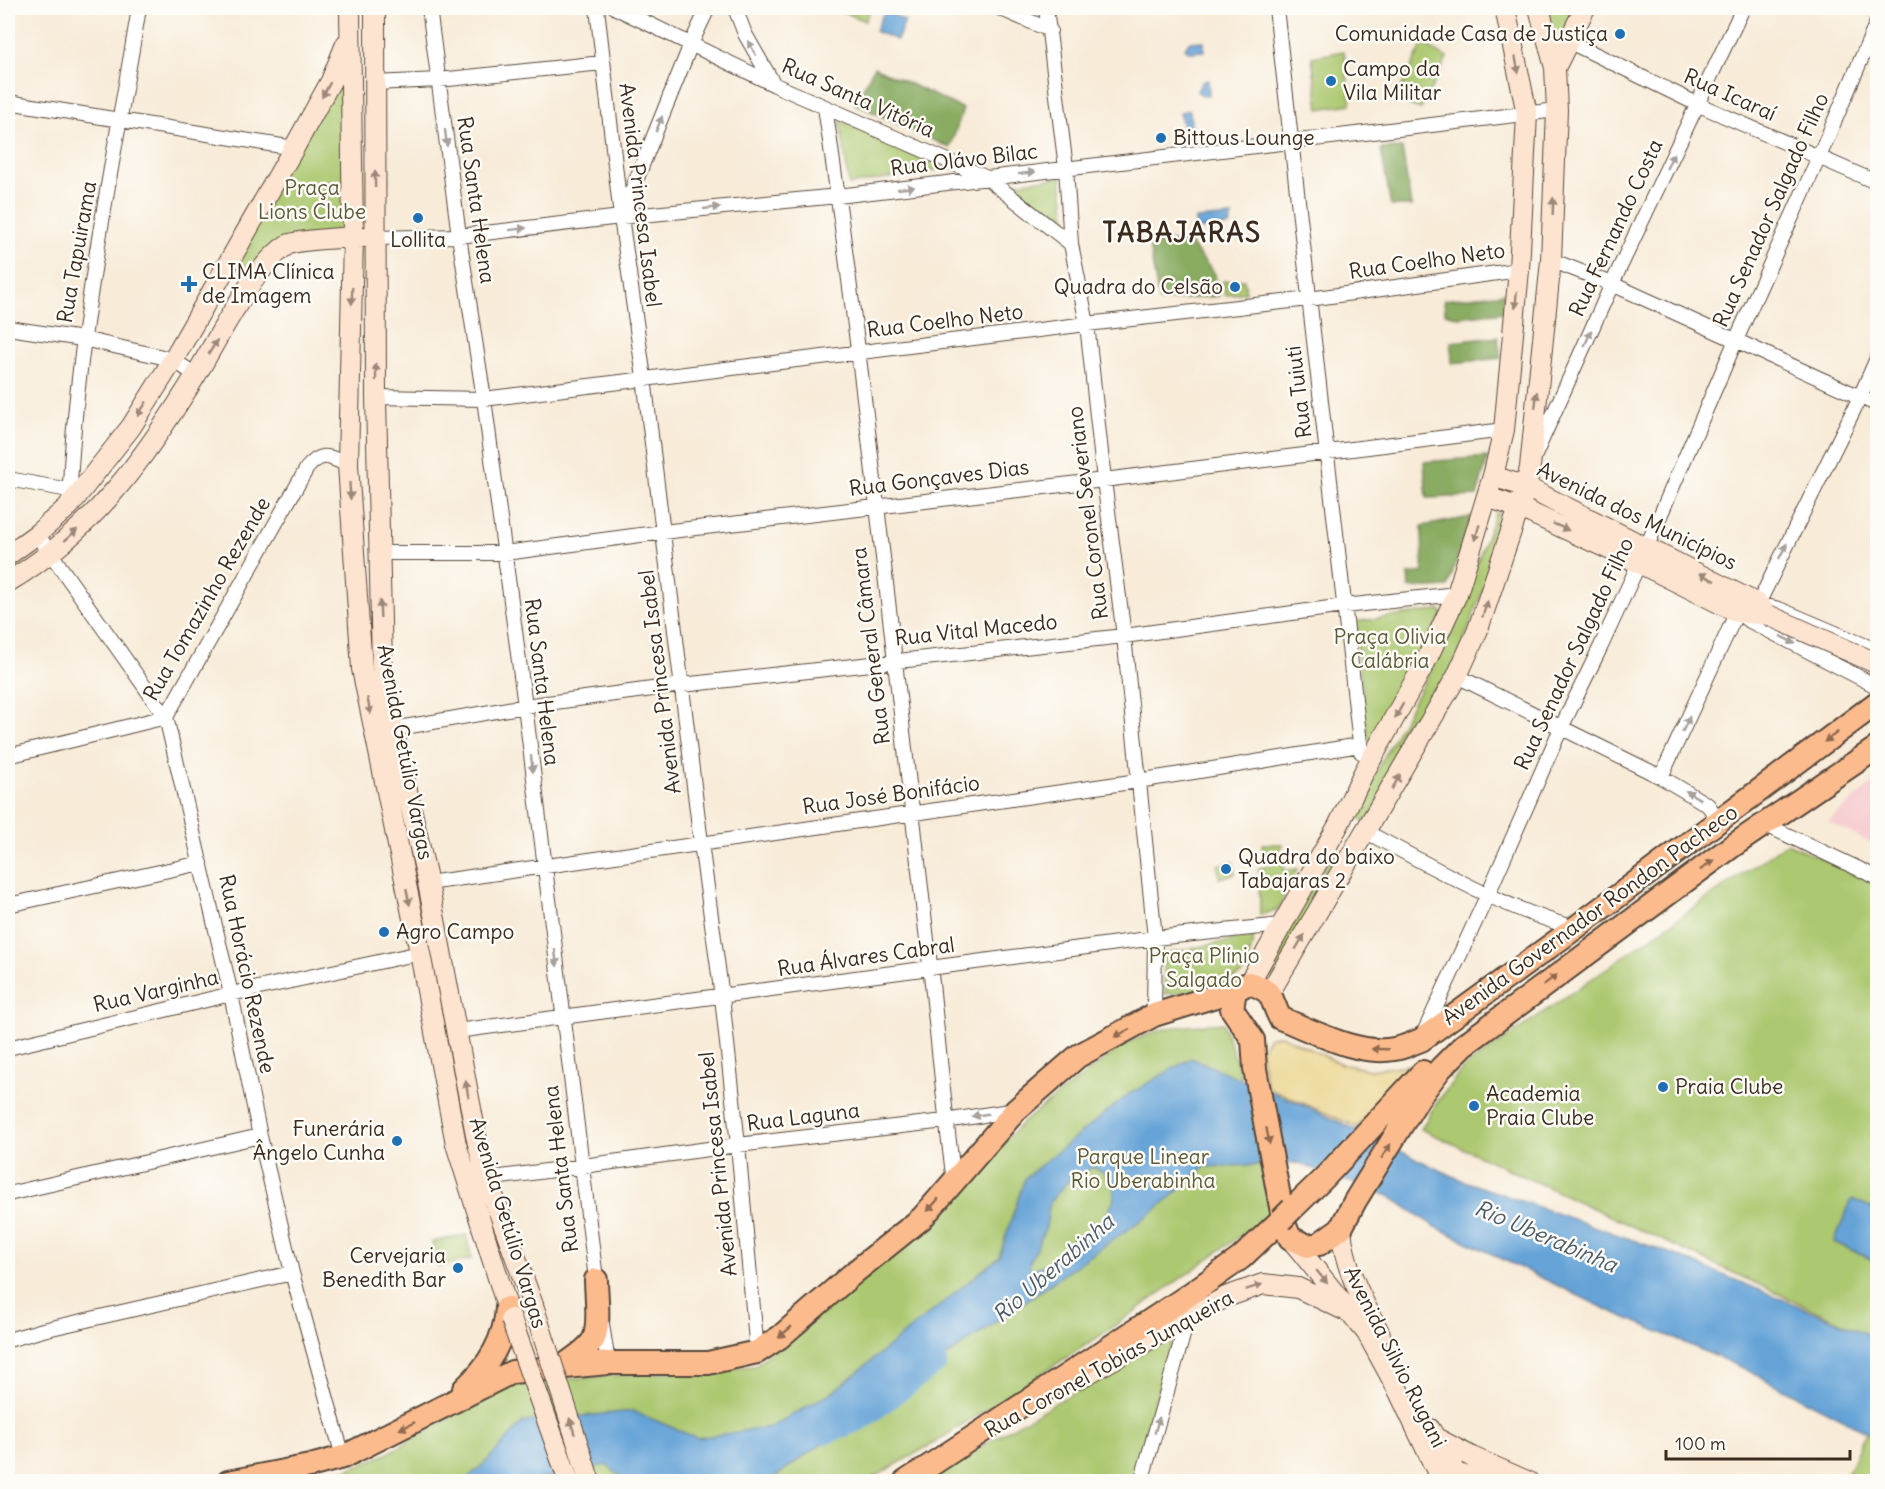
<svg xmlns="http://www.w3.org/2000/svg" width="1885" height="1489" viewBox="0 0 1885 1489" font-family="Delius,sans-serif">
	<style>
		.built { fill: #f7cfd2 }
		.green { fill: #acc86f; stroke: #747946; stroke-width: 1.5 }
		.forest { fill: #89ac62; stroke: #626b40; stroke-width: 1.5 }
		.sand { fill: #eeda9e; stroke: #94825e; stroke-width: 1.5 }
		.water { fill: #65a3d7; stroke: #50667a; stroke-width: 1.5; fill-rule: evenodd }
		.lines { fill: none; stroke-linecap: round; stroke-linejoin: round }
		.river { stroke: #65a3d7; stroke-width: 22 }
		.street-casing { stroke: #57473a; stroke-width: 16 }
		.secondary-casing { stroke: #57473a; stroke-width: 22 }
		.primary-casing { stroke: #57473a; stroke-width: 26 }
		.street { stroke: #fff; stroke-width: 14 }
		.secondary { stroke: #fde4d1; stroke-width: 20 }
		.primary { stroke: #fbbb8d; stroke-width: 22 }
		.secondary-bridge-casing { stroke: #57473a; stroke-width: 22; stroke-linecap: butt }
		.primary-bridge-casing { stroke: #57473a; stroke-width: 26; stroke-linecap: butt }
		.secondary-bridge { stroke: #fde4d1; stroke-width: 20 }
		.primary-bridge { stroke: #fbbb8d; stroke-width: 22 }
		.oneway { fill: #a79f9a }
		.oneway2 { fill: #9c8778 }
		.oneway3 { fill: #916b50 }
		.poi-dot { fill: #1f6fb2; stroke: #fdfcf7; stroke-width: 2 }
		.labels { text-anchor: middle; stroke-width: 5; stroke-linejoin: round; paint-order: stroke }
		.poi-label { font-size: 21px; fill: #3b2a1e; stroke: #fdfcf7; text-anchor: start }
		.street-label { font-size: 21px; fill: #3b2a1e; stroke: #fdfcf7 }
		.park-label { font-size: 21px; fill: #5d5936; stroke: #fdfcf7 }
		.water-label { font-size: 22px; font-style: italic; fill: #4c5a68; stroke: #fdfcf7 }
		.district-label { font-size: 27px; font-weight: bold; letter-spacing: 1.5px; fill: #3b2a1e; stroke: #fdfcf7 }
	</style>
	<rect width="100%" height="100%" fill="#fdfcf7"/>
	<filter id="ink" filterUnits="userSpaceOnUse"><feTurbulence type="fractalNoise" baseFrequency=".0167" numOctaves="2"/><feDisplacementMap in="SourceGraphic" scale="12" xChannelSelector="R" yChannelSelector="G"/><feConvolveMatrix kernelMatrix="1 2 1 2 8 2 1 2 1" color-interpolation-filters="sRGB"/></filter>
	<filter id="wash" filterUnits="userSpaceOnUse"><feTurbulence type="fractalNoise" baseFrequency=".008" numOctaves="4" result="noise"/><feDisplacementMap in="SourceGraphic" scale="24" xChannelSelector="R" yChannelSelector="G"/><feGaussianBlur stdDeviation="1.35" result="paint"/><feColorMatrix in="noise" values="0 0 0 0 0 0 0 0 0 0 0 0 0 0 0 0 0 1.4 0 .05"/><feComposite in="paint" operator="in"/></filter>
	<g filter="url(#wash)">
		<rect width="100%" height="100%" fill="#f8ebd8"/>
		<path class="built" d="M1877,779V846L1828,822Z"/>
		<path class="green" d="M835,8H871L865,21Z
			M1541,8H1582L1556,61Z
			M350,36L353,237L289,244L258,276L231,259Z
			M1423,44L1447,58L1421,109L1395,100Z
			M1344,51L1351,104L1319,109L1312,57Z
			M840,121L947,168L849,185Z
			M1061,177L1067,228L1007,184Z
			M1244,280L1246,292L1225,295L1223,281Z
			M1496,512L1508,521L1457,660L1367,823L1352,816L1451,632Z
			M1440,610L1443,614L1369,748L1354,622Z
			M1787,843L1877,884V1339L1421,1129L1436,1104L1462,1069Z
			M1262,844H1282L1280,851L1263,853Z
			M1333,854L1343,858L1273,977L1263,979L1287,928Z
			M1285,858L1284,871L1297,869L1278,910L1260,915L1259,869Z
			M1233,862L1235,874L1219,878L1218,865Z
			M1254,936L1246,972L1210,991L1165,994L1163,954Z
			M1223,1023L1248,1097L1271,1214L1103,1334L934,1443L867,1481L299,1482L333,1475L387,1454L509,1383L754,1366L927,1225L1023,1122L1126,1043L1166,1028Z
			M466,1235L472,1259L438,1267L432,1242Z
			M1174,1334L1132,1481L932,1482L924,1479Z
			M1877,1407V1481H1844Z"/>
		<path class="forest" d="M874,67L963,109L950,148L855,104Z
			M1402,148L1411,206H1391L1381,149Z
			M1187,240L1215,274L1219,296L1159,301L1149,244Z
			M1504,293V312L1458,317L1445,313L1444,300Z
			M1498,337L1501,358L1452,363L1451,342Z
			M1488,457L1477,496L1427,498L1424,462Z
			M1471,517L1448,587C1435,587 1421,590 1409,587L1408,575L1423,572L1422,526Z"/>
		<path class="sand" d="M1281,1035L1341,1064L1370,1070L1408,1065L1357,1127L1267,1087L1260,1052L1269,1037Z"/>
		<path class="water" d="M885,10L905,21L897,40L875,31Z
			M1204,41V51L1190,52L1185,48L1189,42Z
			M1208,80L1209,95L1203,96L1197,91L1202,82Z
			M1190,110L1191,129L1183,128L1180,112Z
			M1232,216L1229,226L1196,230V219Z
			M1191,1058L1301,1104L1461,1180L1667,1252L1877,1338V1437L1741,1367L1608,1310L1434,1226L1389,1196L1298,1163L1205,1167L1157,1209L769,1481H626L606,1465L539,1479L538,1481L463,1482L488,1460L523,1422L633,1411L697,1438L771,1427L834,1391L999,1257L1025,1178L1129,1094ZM1093,1167C1098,1170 1106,1173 1109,1178C1126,1201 1098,1225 1083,1239H1072L1048,1264L1031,1269L1029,1264L1046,1227L1050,1202L1067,1182Z
			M1852,1199L1877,1210V1262L1834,1242Z"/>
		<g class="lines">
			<path class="river" d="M826,1433L860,1420L936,1363"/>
		</g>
	</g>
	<g filter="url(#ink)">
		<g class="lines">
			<g class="street-casing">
				<path id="street" d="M429,8L459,236L484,399L525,706L597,1287
					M597,8L621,217L644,378L701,843L722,997L738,1145L757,1352
					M616,8L775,85L987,178L1071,244
					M735,8L745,34L773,83
					M999,8L1050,30
					M1046,8L1066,168L1071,244L1087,324L1104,480L1124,636L1155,938L1154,1015
					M1276,8L1361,752
					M1568,41L1697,104L1878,183
					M374,83L439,80L602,63
					M8,102L294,148
					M825,107C867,392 896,679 930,965C938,1037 944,1109 954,1181
					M622,215L691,44L708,8
					M376,238L459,236L621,217L838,196L1557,110
					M1551,260L1612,284L1878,405
					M8,328L83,339L158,356L173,360L196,375
					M1878,356L1860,397L1758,604L1779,609L1878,651
					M376,397L484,399L1087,324L1309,299L1519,270
					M1535,455L1612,284L1743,8
					M8,479L69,490
					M69,506C75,340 112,171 139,8
					M37,534L166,717L231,994L260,1136L292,1273L343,1457
					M379,553H505L663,532L1104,480L1504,430
					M1457,676L1661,777L1708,805L1718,820
					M393,729L525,706L682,685L1124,636L1344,606L1457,594
					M8,756L166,717L307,468C323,450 329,457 348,465
					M1661,777L1737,612L1748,620L1878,687
					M1764,824L1878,878
					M1366,832C1434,867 1501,908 1575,928
					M428,883L1138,781L1360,745
					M8,905L201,863
					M457,1031L1155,938L1281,925
					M1422,1037L1488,894L1561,728L1601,646L1647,546L1736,340L1819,157L1878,20
					M8,1048L231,994L420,953
					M487,1179L738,1145L945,1121L1016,1110
					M8,1194L260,1136
					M602,1324L608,1363
					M8,1340L43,1330L292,1273
					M1141,1482L1188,1318"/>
			</g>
			<g class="secondary-casing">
				<path id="secondary" d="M350,8L353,237L348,465L362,669L420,953L456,1144L511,1319
					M375,8L376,397L382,666L393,729L428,883L477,1140L487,1179L533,1305
					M1555,68L1585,8
					M1493,476L1526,487L1758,604L1768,615
					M1487,497L1520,508L1639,563L1737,612L1768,615
					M8,555L37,534L69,506L131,427L173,360L294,148L331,81L346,44
					M8,582C93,531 145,458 196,375C218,339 253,267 287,245C296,240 351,237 364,237
					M1249,983L1338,826L1364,772L1425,663L1457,594L1493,476L1504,430L1519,270L1527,114L1505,8
					M1270,992L1457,676L1477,632L1526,487L1530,467L1551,260L1557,110L1555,68L1539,8
					M1341,1228C1344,1268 1362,1299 1380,1334
					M1290,1238L1367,1333L1399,1392L1442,1482
					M1078,1379L1226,1297L1263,1284L1298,1288L1355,1315
					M1430,1429L1461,1482
					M1436,1438L1472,1457L1529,1482
					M1448,1471L1487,1482"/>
			</g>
			<g class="primary-casing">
				<path id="primary" d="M1280,1018C1313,1031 1358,1056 1394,1049C1403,1048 1412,1043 1421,1040L1575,928L1878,702
					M1253,1040L1255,1069L1284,1223L1290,1238L1308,1246L1319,1244L1341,1228L1355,1201L1419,1097L1441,1068L1464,1045L1731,847L1878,747
					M1253,1040L1232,1009L1235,990L1249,983C1276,992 1269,997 1280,1018
					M1292,1209L1325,1177L1423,1072
					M562,1367C572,1359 585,1352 592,1342C601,1330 596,1294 596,1280
					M464,1389C487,1368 505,1340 507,1308
					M228,1482L310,1466L343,1457L512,1372L608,1363H708L757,1352L780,1337L856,1271L922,1218L1016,1110L1078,1056L1154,1015L1235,990
					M905,1482L1186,1297L1241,1258L1281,1220"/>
			</g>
			<use href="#street" class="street"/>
			<use href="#secondary" class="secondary"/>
			<use href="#primary" class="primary"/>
			<g class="secondary-bridge-casing">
				<path id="secondary-bridge" d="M1768,615L1878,664
					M533,1305L590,1482
					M511,1319L569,1482"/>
			</g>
			<g class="primary-bridge-casing">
				<path id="primary-bridge" d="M1281,1220L1292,1209"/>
			</g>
			<use href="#secondary-bridge" class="secondary-bridge"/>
			<use href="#primary-bridge" class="primary-bridge"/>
		</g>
		<defs><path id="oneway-solid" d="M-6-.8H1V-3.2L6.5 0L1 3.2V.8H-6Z" transform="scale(1.5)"/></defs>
		<g class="oneway">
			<use href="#oneway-solid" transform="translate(752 48) rotate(-118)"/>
			<use href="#oneway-solid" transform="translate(659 124) rotate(-68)"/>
			<use href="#oneway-solid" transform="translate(446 138) rotate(83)"/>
			<use href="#oneway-solid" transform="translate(1670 161) rotate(-65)"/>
			<use href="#oneway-solid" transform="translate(1027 173) rotate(-7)"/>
			<use href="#oneway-solid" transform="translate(906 188) rotate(-7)"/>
			<use href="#oneway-solid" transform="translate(712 208) rotate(-6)"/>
			<use href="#oneway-solid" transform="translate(518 229) rotate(-7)"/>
			<use href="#oneway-solid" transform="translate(1588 338) rotate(-66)"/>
			<use href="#oneway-solid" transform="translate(1783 551) rotate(-63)"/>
			<use href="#oneway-solid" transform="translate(1788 640) rotate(27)"/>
			<use href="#oneway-solid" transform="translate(1686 724) rotate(-65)"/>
			<use href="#oneway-solid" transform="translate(532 764) rotate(83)"/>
			<use href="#oneway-solid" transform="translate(1693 795) rotate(-149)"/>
			<use href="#oneway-solid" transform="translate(556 958) rotate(82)"/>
			<use href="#oneway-solid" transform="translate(980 1115) rotate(171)"/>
			<use href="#oneway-solid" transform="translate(1157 1425) rotate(-74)"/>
		</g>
		<g class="oneway2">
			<use href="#oneway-solid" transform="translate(1517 65) rotate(79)"/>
			<use href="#oneway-solid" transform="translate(326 90) rotate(119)"/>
			<use href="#oneway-solid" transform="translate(375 179) rotate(-91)"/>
			<use href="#oneway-solid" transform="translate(1553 206) rotate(-88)"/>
			<use href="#oneway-solid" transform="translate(352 296) rotate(91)"/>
			<use href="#oneway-solid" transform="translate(1516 300) rotate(95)"/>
			<use href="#oneway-solid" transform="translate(213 347) rotate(-59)"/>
			<use href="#oneway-solid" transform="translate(376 372) rotate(-90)"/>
			<use href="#oneway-solid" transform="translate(1536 400) rotate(-84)"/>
			<use href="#oneway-solid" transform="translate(142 409) rotate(122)"/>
			<use href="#oneway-solid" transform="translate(350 491) rotate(86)"/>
			<use href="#oneway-solid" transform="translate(1561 527) rotate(24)"/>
			<use href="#oneway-solid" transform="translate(1477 533) rotate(106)"/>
			<use href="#oneway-solid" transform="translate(71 535) rotate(-42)"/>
			<use href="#oneway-solid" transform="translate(1707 577) rotate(-153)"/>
			<use href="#oneway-solid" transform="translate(380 609) rotate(-92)"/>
			<use href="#oneway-solid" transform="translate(1485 609) rotate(-71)"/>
			<use href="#oneway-solid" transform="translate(369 706) rotate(79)"/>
			<use href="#oneway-solid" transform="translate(1399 711) rotate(119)"/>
			<use href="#oneway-solid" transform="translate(1396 782) rotate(-60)"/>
			<use href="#oneway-solid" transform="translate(408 897) rotate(78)"/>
			<use href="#oneway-solid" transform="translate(1300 942) rotate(-59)"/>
			<use href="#oneway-solid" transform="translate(467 1089) rotate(-100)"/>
			<use href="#oneway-solid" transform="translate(1322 1277) rotate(50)"/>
			<use href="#oneway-solid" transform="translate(1254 1287) rotate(-18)"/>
			<use href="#oneway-solid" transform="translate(572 1426) rotate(-108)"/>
		</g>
		<g class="oneway3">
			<use href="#oneway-solid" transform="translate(1831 737) rotate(144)"/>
			<use href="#oneway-solid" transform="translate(1707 865) rotate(-37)"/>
			<use href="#oneway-solid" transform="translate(1550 980) rotate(-37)"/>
			<use href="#oneway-solid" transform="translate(1122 1033) rotate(152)"/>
			<use href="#oneway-solid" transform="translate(1380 1049) rotate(-178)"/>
			<use href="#oneway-solid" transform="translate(1268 1136) rotate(79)"/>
			<use href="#oneway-solid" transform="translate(1386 1151) rotate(-58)"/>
			<use href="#oneway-solid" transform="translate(933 1205) rotate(131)"/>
			<use href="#oneway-solid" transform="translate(785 1332) rotate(140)"/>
			<use href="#oneway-solid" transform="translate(407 1426) rotate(155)"/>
		</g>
	</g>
	<g class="poi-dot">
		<circle cx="1620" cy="34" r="6"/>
		<circle cx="1331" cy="81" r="6"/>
		<circle cx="1161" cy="138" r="6"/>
		<circle cx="418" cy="218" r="6"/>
		<path d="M186 275h6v6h6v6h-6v6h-6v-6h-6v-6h6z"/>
		<circle cx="1235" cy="287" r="6"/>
		<circle cx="1226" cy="869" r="6"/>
		<circle cx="384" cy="932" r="6"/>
		<circle cx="1663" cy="1087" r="6"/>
		<circle cx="1474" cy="1106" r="6"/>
		<circle cx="397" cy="1141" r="6"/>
		<circle cx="458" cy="1268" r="6"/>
	</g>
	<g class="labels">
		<g class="poi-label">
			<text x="1608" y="41" text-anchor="end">Comunidade Casa de Justiça</text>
			<text x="1343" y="76">Campo da<tspan x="1343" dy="24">Vila Militar</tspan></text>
			<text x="1173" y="145">Bittous Lounge</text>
			<text x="418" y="247" text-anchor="middle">Lollita</text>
			<text x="202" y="279">CLIMA Clínica<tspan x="202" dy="24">de Imagem</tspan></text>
			<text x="1223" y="294" text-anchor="end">Quadra do Celsão</text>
			<text x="1238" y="864">Quadra do baixo<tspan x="1238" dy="24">Tabajaras 2</tspan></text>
			<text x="396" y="939">Agro Campo</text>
			<text x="1675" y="1094">Praia Clube</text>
			<text x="1486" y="1101">Academia<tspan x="1486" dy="24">Praia Clube</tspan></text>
			<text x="385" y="1136" text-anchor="end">Funerária<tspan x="385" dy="24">Ângelo Cunha</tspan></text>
			<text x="446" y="1263" text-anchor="end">Cervejaria<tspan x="446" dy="24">Benedith Bar</tspan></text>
		</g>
		<g class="street-label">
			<text transform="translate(1730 95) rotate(24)" y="7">Rua Icaraí</text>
			<text transform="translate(858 98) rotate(24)" y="7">Rua Santa Vitória</text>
			<text transform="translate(964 160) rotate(-7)" y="7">Rua Olávo Bilac</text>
			<text transform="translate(640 195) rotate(83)" y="7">Avenida Princesa Isabel</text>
			<text transform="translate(476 200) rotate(82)" y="7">Rua Santa Helena</text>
			<text transform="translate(1771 210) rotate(-66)" y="7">Rua Senador Salgado Filho</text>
			<text transform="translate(1616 228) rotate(-65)" y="7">Rua Fernando Costa</text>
			<text transform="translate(77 252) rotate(-80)" y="7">Rua Tapuirama</text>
			<text transform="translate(1427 261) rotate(-8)" y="7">Rua Coelho Neto</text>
			<text transform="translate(945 321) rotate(-7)" y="7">Rua Coelho Neto</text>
			<text transform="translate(1299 392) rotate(-97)" y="7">Rua Tuiuti</text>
			<text transform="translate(939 478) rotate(-7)" y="7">Rua Gonçaves Dias</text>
			<text transform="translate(1088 513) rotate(-97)" y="7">Rua Coronel Severiano</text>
			<text transform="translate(1637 516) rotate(26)" y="7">Avenida dos Municípios</text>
			<text transform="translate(207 599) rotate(-60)" y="7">Rua Tomazinho Rezende</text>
			<text transform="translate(976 630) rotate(-6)" y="7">Rua Vital Macedo</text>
			<text transform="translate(871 646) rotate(-97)" y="7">Rua General Câmara</text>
			<text transform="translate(1574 654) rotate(-65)" y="7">Rua Senador Salgado Filho</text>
			<text transform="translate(542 682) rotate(83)" y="7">Rua Santa Helena</text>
			<text transform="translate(660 682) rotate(-97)" y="7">Avenida Princesa Isabel</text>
			<text transform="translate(405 752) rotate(79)" y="7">Avenida Getúlio Vargas</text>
			<text transform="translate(891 795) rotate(-8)" y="7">Rua José Bonifácio</text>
			<text transform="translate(1590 915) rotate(-36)" y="7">Avenida Governador Rondon Pacheco</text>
			<text transform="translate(866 957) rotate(-8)" y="7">Rua Álvares Cabral</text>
			<text transform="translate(247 974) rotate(78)" y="7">Rua Horácio Rezende</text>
			<text transform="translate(156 991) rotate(-13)" y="7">Rua Varginha</text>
			<text transform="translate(803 1117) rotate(-7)" y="7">Rua Laguna</text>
			<text transform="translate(718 1164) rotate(-96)" y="7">Avenida Princesa Isabel</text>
			<text transform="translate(561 1169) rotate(-97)" y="7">Rua Santa Helena</text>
			<text transform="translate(508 1223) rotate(73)" y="7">Avenida Getúlio Vargas</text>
			<text transform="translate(1395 1357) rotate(63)" y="7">Avenida Silvio Rugani</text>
			<text transform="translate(1109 1364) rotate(-29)" y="7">Rua Coronel Tobias Junqueira</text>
		</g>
		<g class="park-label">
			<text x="312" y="195">Praça<tspan x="312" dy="24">Lions Clube</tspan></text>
			<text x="1390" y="644">Praça Olivia<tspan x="1390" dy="24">Calábria</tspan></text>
			<text x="1204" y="963">Praça Plínio<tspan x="1204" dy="24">Salgado</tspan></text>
			<text x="1143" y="1164">Parque Linear<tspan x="1143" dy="24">Rio Uberabinha</tspan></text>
		</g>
		<g class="water-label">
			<text transform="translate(1546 1236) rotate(23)" y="8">Rio Uberabinha</text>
			<text transform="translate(1053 1268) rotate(-41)" y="8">Rio Uberabinha</text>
		</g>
		<g class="district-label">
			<text x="1182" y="242">TABAJARAS</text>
		</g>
	</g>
	<rect width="1885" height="1489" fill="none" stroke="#fdfcf7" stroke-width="30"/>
	<path d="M1666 1450v9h184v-9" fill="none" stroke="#3b2a1e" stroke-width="3"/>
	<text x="1675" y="1450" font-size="18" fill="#3b2a1e" stroke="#fdfcf7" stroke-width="4.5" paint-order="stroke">100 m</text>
</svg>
